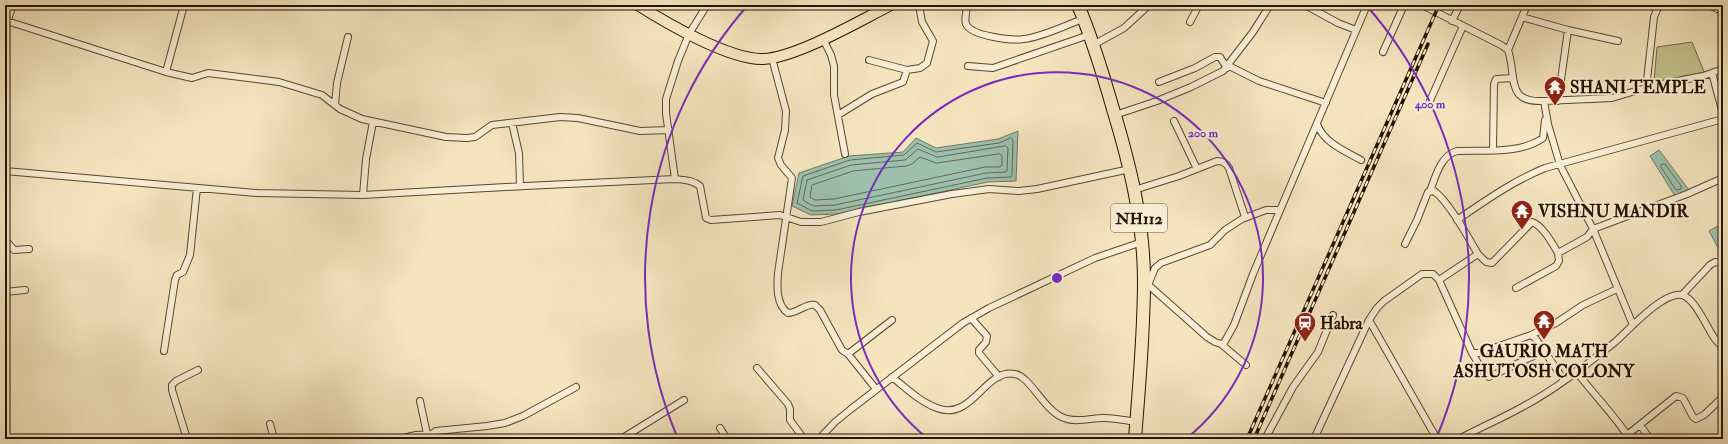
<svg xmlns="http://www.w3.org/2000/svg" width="1728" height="444" viewBox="0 0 1728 444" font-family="'IM FELL Double Pica',serif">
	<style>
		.green { fill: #c2c28d; stroke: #736a47 }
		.water { fill: #9dc0ac; stroke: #6d7a68 }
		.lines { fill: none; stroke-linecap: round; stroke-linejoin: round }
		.shore { stroke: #606956; stroke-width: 1 }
		.street-casing { stroke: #584730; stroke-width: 8 }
		.primary-casing { stroke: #241201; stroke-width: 12 }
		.highway-casing { stroke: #241201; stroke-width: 14 }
		.street { stroke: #f8eed5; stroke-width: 6 }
		.primary { stroke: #f5e5bf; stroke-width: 10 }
		.highway { stroke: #f5e5bf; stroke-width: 12 }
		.rail-casing { stroke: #241201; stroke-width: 3.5 }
		.rail { stroke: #f8eed5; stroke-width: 2; stroke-dasharray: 6; stroke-linecap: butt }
		.ring { fill: none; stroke: #7b2cbf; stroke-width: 2 }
		.labels { text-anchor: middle; stroke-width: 4; stroke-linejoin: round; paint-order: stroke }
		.shield { fill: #f8eed5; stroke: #645441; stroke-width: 1 }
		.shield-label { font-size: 16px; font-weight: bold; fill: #241201 }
		.poi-label { font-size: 17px; font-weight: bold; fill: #241201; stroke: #f8eed5; text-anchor: start }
		.centre { fill: #7b2cbf; stroke: #f8eed5; stroke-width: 2 }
		.ring-label { font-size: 12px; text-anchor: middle; font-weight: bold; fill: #7b2cbf; stroke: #f8eed5; stroke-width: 4; stroke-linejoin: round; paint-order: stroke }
	</style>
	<rect width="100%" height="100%" fill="#f5e5bf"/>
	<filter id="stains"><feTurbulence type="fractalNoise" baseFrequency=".005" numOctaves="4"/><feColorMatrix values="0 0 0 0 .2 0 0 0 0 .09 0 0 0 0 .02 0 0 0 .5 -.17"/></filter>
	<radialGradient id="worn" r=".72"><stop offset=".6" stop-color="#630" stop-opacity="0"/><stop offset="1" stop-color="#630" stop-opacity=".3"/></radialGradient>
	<path class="green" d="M1692,42L1705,74L1654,82L1657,47Z"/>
	<path class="water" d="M1018,131L1016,181L988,182L836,214L811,215L792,206L799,173L849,156L903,152L916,138L936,148L998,139Z
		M1659,150L1689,190L1675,196L1650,156Z
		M1723,223V257L1709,231Z"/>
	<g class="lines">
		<path class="shore" d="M1011,138L1013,140L1012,175L1011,177L987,178L836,210L812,211L797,203L803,176L850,160L904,155L917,143L936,152L999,143Z
			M1006,146L1008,148L1007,171L1006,172L986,173L835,205L813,206L803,200L807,180L851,165L905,160L918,149L937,157Z
			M1000,154L1002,156V165L1000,167H985L834,199L815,200L810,197L812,185L853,171L906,166L912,164L920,157L936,163Z
			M1662,164H1665L1681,186V189L1676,190L1661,167Z"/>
		<g class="street-casing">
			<path id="street" d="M967,5C967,11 964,18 966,24C971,36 1012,41 1024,39C1042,37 1066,25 1083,19
				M1305,5L1338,23L1356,30
				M1422,5L1501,45L1508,50C1517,77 1505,103 1544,101L1548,124L1560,165L1593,229L1633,325
				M1709,5L1717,9L1723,8
				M1522,17L1568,30L1618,41
				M7,21L166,72L192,78L208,73L279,82L322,95L340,109L362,119L446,137L467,138L475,137L492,125L560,117L578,118L640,131L669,130
				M1452,21L1460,5
				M1190,22L1199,5
				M5,28L13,5
				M823,39L831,55L834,66V95L845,154
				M1093,45L1124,28L1149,5
				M1508,50L1527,5
				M1383,52L1404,5
				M772,58L786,111L785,130L778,158L781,165L792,178L778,273C777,286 776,305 788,313C798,313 806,303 815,305L820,310L842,350L848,354L892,320
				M869,60L907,70
				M968,66L993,68L1089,35
				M1229,66L1259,81L1326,103
				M166,72L184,5
				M1712,73L1723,114
				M1159,82L1195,68L1215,57H1220L1227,68
				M1646,89L1654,17L1659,5
				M1544,101L1612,98L1652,86L1703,76L1723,69
				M1558,101L1568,30
				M1429,103L1463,26
				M335,105L337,83L348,37
				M838,115L872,94L903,82L907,70L920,68L927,63L933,41L922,22L919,5
				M1115,115L1157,101L1191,87L1223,71L1253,32L1270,5
				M1174,121L1197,169
				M512,123L519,153L520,186
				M1317,124C1324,143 1345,151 1361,160
				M1493,149L1494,84L1496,79L1513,78
				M5,171L257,193L363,195L525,186L675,179C684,180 693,180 700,186L706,218L711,220L780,215L801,222H821L859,212L952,194L989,189L1019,191L1037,189L1130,169
				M675,179L666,113V99L678,61L689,34L707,5
				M1134,190L1179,176L1217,161C1223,161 1226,163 1229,168L1245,217
				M1430,191C1436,176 1440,156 1457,151C1484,150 1521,154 1543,138L1545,120
				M363,195L366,159L373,122
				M1457,220C1485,201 1513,181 1545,168L1723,119
				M1593,229L1687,194L1723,178
				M5,242L8,243L14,250L29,249
				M1405,244L1417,220L1428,192L1434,191C1449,202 1468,237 1478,254
				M1439,280L1472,353H1479L1531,335L1536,339L1564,380
				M1145,282L1207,337L1215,342L1221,344L1224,343L1234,325L1253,274L1367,5
				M1148,285L1155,268L1161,263L1210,245L1225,230L1242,219L1266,210H1280
				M1516,288L1556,266L1559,261L1558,253
				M5,292L25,290
				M1682,295L1710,265L1715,262L1723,263
				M971,318L987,336L986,342L979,350V353L999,377
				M1369,320L1437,439
				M1531,335L1556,323L1583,305L1617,289
				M1221,344L1246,365
				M164,351L175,280L177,275L183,272L190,255L197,188
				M1472,353L1484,373L1489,377L1544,351
				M848,354L876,389
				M757,368L788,404L790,409V420L804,439
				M1576,371C1592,393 1612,412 1627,435
				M892,377C906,388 920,402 937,408C972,422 986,367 1015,374C1031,377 1044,411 1064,418C1076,423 1090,418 1103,418C1114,418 1125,420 1136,422
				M420,401L427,434
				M270,424L274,439
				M1640,425L1650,439
				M720,428L727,439
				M187,439L172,390V385L176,381L198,370
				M399,439L416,435L432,434
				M431,439L432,434L436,431L487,426L505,423L523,416L576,387
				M621,439L684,400
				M819,439L835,422L851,409L963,323L989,308L1095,258L1142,242
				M1265,439L1293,387L1318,352L1333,315
				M1314,439L1369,320L1377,308L1384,301L1422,274H1433L1439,280L1478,254L1486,262L1492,263L1532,222C1543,226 1552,243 1558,253L1587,237L1593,229
				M1459,439C1481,427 1503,418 1524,406C1556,389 1586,365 1614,343C1628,331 1663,291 1682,295C1695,298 1707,328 1715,339C1717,342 1720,344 1723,347
				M1622,439L1676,396L1683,398L1693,417L1696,419L1704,415L1723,397"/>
		</g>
		<g class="primary-casing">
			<path id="primary" d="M638,5C666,23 730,60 763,59C796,58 859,21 891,5"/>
		</g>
		<g class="highway-casing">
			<path id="highway" d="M1078,5C1092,38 1103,74 1113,109C1130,165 1144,222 1144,281C1144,334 1139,387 1135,439"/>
		</g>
		<use href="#street" class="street"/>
		<use href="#primary" class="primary"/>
		<use href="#highway" class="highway"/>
		<g class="rail-casing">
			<path id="rail" d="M1247,439L1439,5
				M1254,439L1428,44"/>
		</g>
		<use href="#rail" class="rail"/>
	</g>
	<g class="ring">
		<path d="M927 438A206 206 0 1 1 1187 438"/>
		<path d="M678 439A412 412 0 0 1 748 5M1366 5A412 412 0 0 1 1436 439"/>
	</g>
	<defs>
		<g id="temple-pin" transform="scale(1.15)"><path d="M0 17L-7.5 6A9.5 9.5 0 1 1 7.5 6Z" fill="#8f2418" stroke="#f8eed5"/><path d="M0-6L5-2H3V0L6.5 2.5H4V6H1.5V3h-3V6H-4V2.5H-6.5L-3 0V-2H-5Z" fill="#fff"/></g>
		<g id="station-pin" transform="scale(1.15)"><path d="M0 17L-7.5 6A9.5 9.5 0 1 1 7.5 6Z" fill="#8f2418" stroke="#f8eed5"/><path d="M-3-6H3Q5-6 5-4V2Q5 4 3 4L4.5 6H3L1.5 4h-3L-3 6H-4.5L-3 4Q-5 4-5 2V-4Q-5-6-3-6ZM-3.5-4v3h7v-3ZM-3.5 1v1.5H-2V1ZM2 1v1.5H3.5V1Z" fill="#fff"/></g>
	</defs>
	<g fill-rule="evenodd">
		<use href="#temple-pin" x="1555" y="87"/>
		<use href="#temple-pin" x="1522" y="211"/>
		<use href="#temple-pin" x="1544" y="321"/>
		<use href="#station-pin" x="1305" y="323"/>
	</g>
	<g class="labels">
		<rect class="shield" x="1111" y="204" width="56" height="28" rx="3"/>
		<g class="shield-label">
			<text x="1139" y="224">NH112</text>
		</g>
		<g class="poi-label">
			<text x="1570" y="93">SHANI TEMPLE</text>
			<text x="1538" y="217">VISHNU MANDIR</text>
			<text x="1320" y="329">Habra</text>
			<text x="1544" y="357" text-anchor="middle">GAURIO MATH<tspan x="1544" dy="20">ASHUTOSH COLONY</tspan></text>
		</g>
	</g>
	<circle cx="1057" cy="278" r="6" class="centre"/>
	<g class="ring-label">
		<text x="1430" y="108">400 m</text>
		<text x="1203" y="137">200 m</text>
	</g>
	<rect width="1728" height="444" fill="none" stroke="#f5e5bf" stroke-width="20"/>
	<rect x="6" y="6" width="1716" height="432" fill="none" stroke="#241201" stroke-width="2"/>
	<rect x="10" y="10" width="1708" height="424" fill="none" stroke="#241201"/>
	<rect width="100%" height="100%" filter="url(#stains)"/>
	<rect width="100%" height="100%" fill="url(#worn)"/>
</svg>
